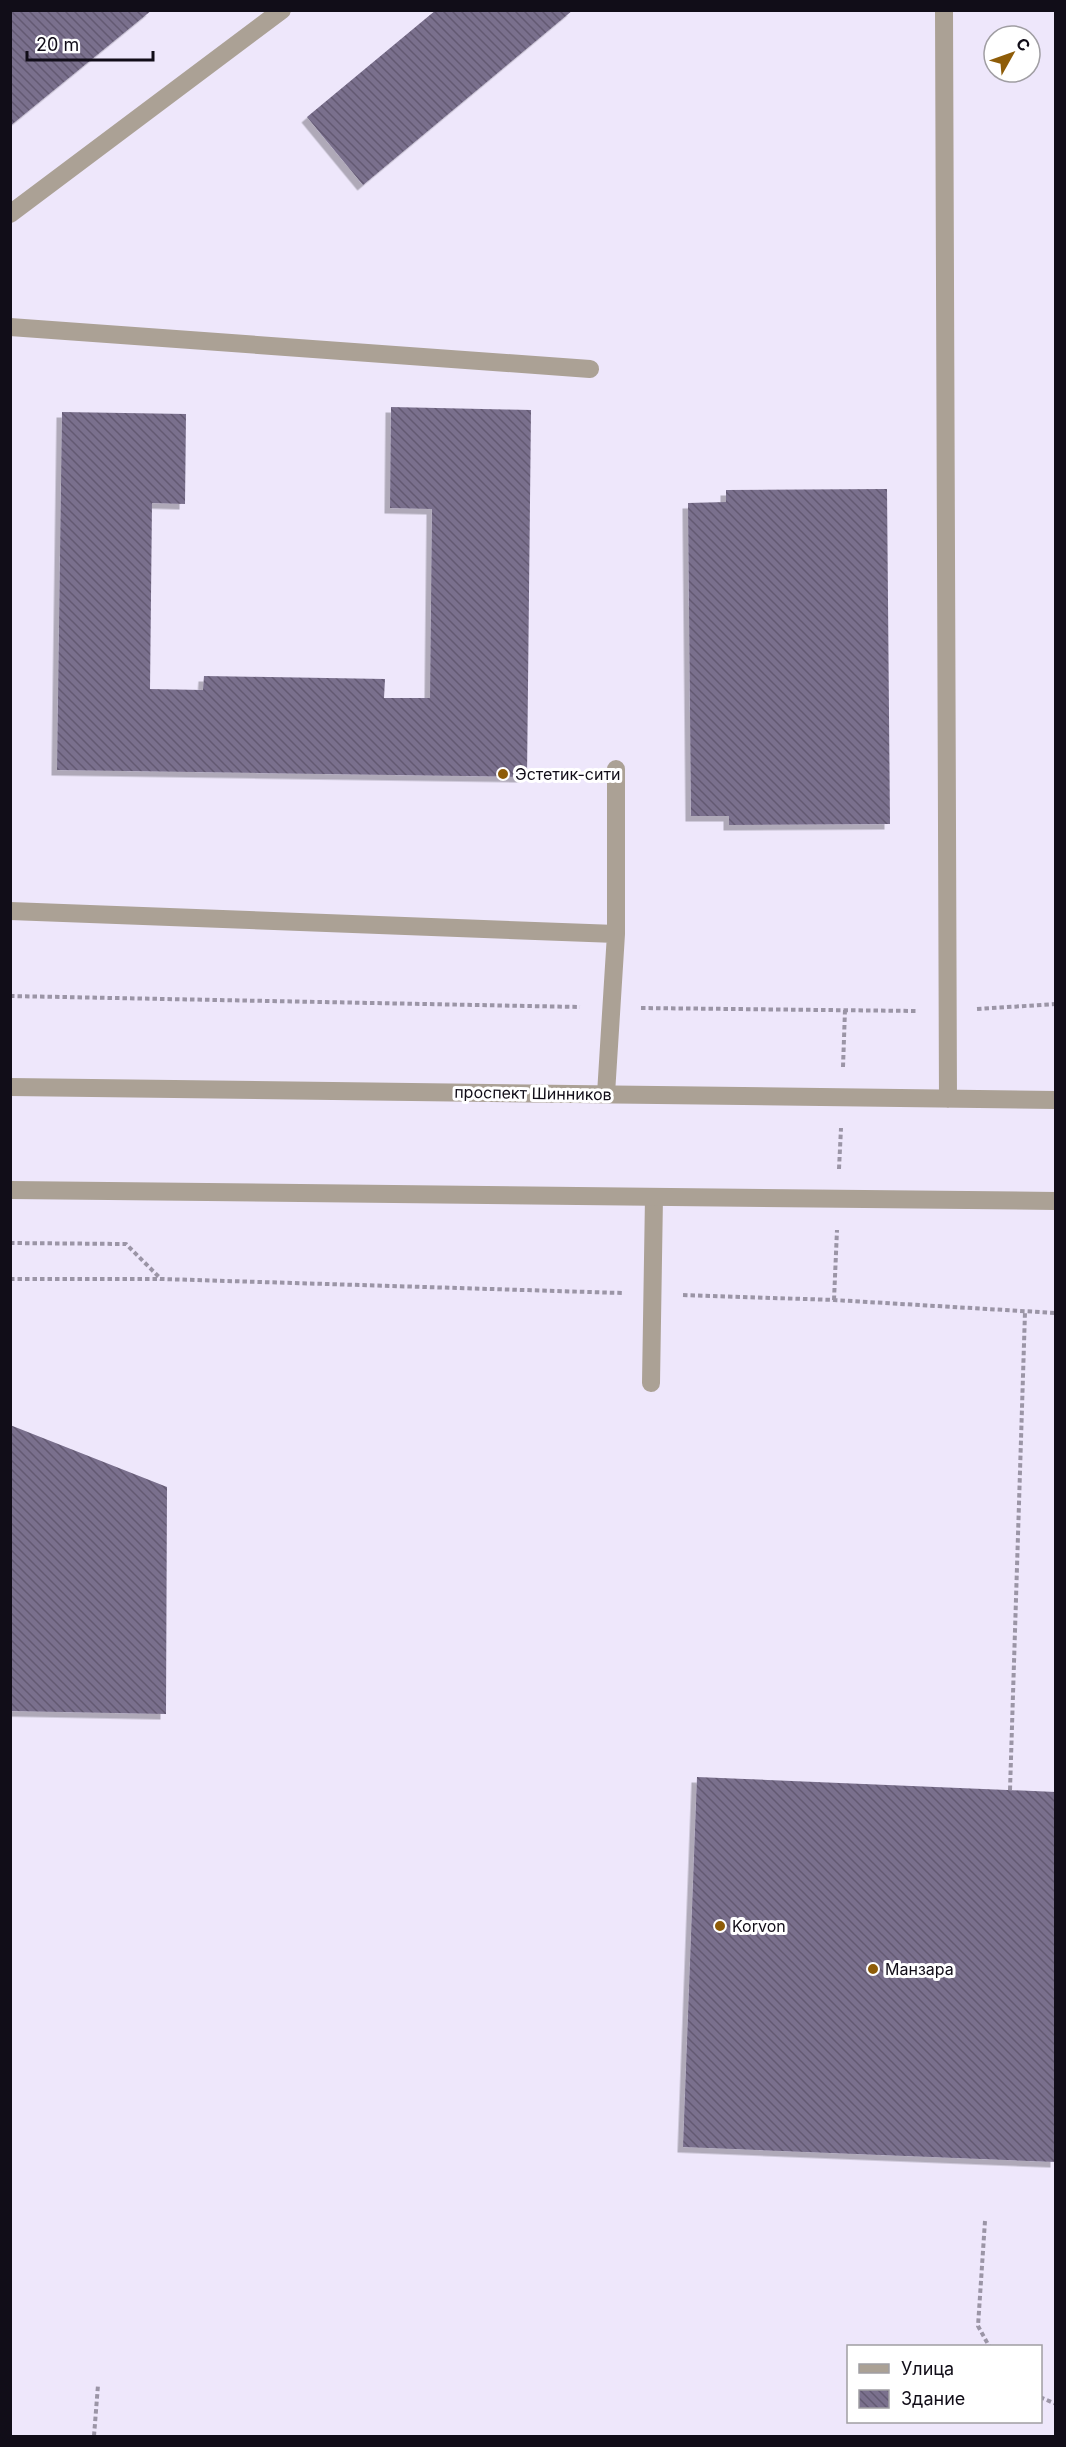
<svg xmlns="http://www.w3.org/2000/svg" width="1066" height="2447" viewBox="0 0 1066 2447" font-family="Inter,sans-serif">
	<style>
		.building { fill: url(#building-back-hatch); filter: url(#shadow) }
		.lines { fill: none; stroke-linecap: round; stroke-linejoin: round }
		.path { stroke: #9b95a6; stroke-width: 4; stroke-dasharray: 4.5 3; stroke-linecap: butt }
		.lane { stroke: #aba195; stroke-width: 18 }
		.street { stroke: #aba195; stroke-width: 18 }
		.poi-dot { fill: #8e5c08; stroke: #fff; stroke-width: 2 }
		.labels { text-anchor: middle; stroke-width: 6; stroke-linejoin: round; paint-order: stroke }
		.poi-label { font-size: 16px; fill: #110d18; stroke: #fff; text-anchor: start }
		.street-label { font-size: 16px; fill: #110d18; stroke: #fff }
	</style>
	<defs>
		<pattern id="building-back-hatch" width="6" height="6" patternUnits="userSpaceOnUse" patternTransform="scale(1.5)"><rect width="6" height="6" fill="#7a708d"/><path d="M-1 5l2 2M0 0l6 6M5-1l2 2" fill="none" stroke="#635a72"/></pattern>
		<filter id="shadow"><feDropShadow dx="-5.5" dy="5.5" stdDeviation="0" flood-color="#0004"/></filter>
	</defs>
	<rect width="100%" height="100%" fill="#eee7fb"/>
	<path class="building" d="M12,10H152L10,126Z
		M436,10H573L363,185L307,117Z
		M391,407L531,410L527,777L57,770L62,412L186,414L185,504L152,503L150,689L203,690L204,676L385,679L384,698H430L432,509L390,508Z
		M887,489L890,824L729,825V816H691L688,503L726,502V490Z
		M10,1425L167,1487L166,1714L10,1711Z
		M697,1777L1056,1792V2162L683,2147Z"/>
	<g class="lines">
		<path class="path" d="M10,996L580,1007
			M641,1008L916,1011
			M977,1009L1056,1004
			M843,1067L845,1010
			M839,1169L841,1128
			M10,1243L126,1244L161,1279
			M10,1279H162L622,1293
			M683,1295L834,1300L1056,1313
			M834,1300L837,1230
			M1010,1790L1025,1312
			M985,2221L978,2326L989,2346
			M1040,2397L1056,2404
			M94,2436L98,2385"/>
		<path class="lane" d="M10,214L282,10
			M10,327L590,369
			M10,911L616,934
			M606,1094L616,934V769
			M651,1383L654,1197"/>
		<path class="street" d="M944,10L948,1099
			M10,1087L1056,1100
			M10,1190L1056,1201"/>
	</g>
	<g class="poi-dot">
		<circle cx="503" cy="774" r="6"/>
		<circle cx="720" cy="1926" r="6"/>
		<circle cx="873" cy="1969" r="6"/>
	</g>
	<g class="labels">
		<g class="poi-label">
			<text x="515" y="780">Эстетик-сити</text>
			<text x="732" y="1932">Korvon</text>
			<text x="885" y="1975">Манзара</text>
		</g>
		<g class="street-label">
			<text transform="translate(533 1093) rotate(1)" y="6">проспект Шинников</text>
		</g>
	</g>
	<rect width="1066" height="2447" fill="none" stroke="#110d18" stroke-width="24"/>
	<rect x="847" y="2345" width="195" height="78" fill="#ffffff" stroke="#a09ea3" stroke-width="1.5"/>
	<rect x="859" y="2364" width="30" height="9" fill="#aba195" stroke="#a09ea3" stroke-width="1.5"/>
	<text x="901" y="2375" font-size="18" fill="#110d18">Улица</text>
	<rect x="859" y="2390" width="30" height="18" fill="url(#building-back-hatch)" stroke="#a09ea3" stroke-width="1.5"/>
	<text x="901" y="2405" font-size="18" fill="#110d18">Здание</text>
	<g transform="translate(1012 54) rotate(50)"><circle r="28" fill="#ffffff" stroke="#a09ea3" stroke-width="1.5"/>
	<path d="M0-4.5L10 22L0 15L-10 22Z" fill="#8e5c08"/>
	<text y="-9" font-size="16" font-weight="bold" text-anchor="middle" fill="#110d18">С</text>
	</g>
	<path d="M27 51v9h126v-9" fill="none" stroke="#110d18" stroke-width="3"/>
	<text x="36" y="51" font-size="18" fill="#110d18" stroke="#ffffff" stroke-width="4.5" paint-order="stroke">20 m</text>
</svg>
